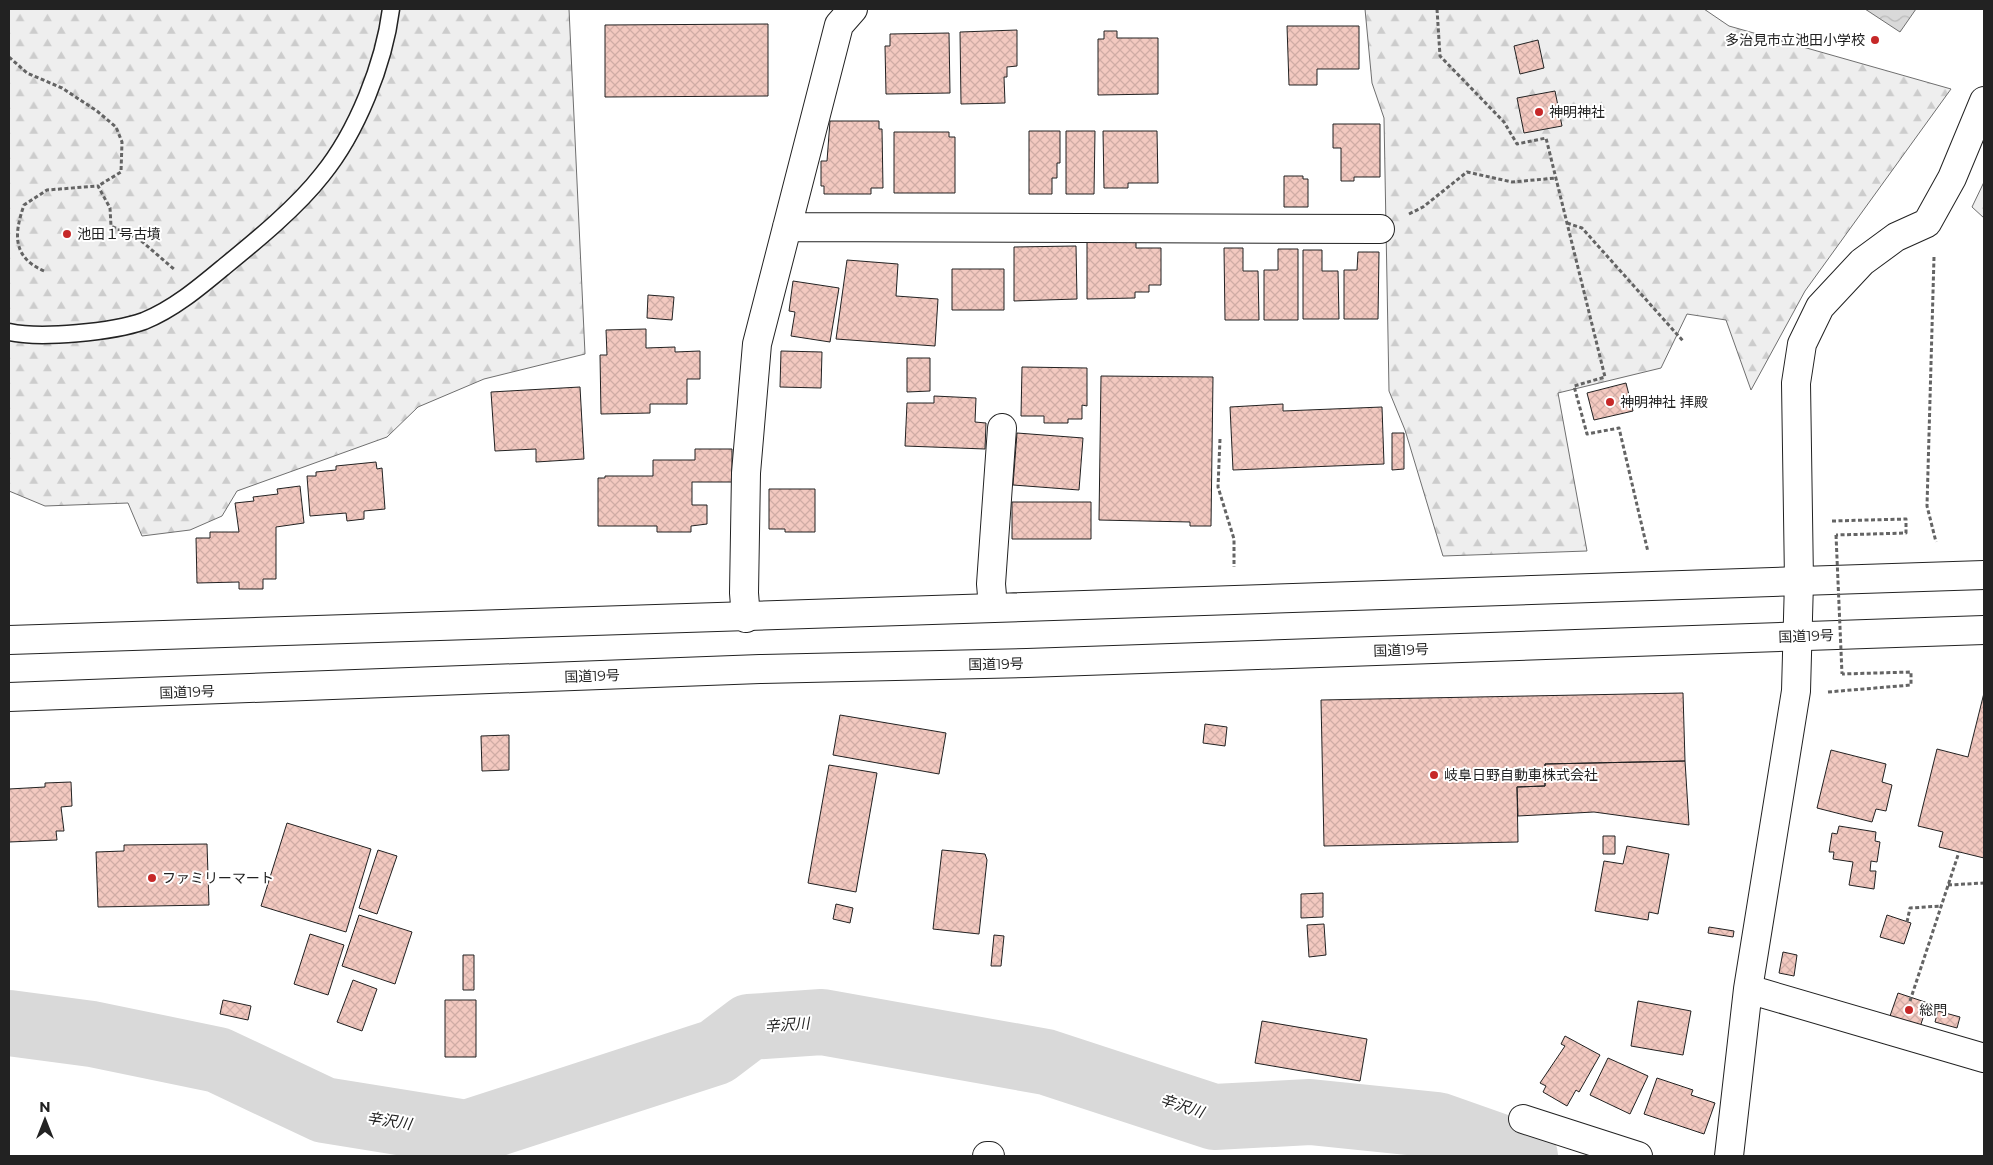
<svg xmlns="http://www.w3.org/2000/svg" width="1993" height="1165" viewBox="0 0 1993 1165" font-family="Montserrat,'Noto Sans JP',sans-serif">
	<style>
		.forest { fill: url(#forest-firs); stroke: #6f6f6f }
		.water { fill: url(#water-waves); stroke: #6f6f6f }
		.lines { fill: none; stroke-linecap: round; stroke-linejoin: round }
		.river { stroke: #d9d9d9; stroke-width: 66 }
		.building { fill: url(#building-cross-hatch); stroke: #222 }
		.lane-casing { stroke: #222; stroke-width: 19 }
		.street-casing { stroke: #222; stroke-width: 30 }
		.highway-casing { stroke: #222; stroke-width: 30 }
		.path { stroke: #646464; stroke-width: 3; stroke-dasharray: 4 2.5; stroke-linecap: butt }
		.lane { stroke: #fff; stroke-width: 16 }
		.street { stroke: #fff; stroke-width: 28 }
		.highway { stroke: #fff; stroke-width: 28 }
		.path-bridge { stroke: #646464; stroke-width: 3; stroke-dasharray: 4 2.5; stroke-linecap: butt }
		.poi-dot { fill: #c62828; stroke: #fff; stroke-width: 2 }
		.labels { text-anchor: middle; stroke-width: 4; stroke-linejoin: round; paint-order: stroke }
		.poi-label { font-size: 14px; fill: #222; stroke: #fff; text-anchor: start }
		.street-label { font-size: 14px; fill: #222; stroke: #fff }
		.water-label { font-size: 15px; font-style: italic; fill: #222; stroke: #fff }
	</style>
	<defs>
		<pattern id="forest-firs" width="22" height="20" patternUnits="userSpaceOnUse" patternTransform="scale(1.25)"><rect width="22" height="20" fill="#eee"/><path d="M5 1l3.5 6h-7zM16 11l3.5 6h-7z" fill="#ccc"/></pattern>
		<pattern id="water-waves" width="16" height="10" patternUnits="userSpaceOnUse" patternTransform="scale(1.25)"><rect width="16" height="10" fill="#d9d9d9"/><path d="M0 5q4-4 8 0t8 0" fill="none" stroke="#bababa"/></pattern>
		<pattern id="building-cross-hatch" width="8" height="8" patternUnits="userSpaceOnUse" patternTransform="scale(1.25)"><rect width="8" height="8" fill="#f3c9c0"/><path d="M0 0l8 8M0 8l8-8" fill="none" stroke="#d0aca5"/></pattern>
	</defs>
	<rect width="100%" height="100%" fill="#fff"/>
	<path class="forest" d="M9,9H569L585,354L484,379L418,407L387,437L237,491L222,516L190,530L142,536L128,503L45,506L9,491Z
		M1365,9H1704L1729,26L1951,89L1805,291L1751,390L1726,320L1687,314L1661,368L1558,393L1587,551L1443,556L1405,430L1389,391L1384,118L1372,83Z
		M1984,182V218L1972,207Z"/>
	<path class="water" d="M1865,9H1916L1900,32Z"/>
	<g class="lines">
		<path class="river" d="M9,1023L92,1034L218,1060L324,1110L467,1133L716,1052L749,1027L822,1022L1046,1062L1214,1117L1310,1112L1437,1125L1525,1156"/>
	</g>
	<path class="building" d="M768,24V96L605,97V25Z
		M1287,26H1359V69H1317V85H1289Z
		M1017,30V66L1007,67V77H1004L1005,103L961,104L960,32Z
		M1104,31H1117V38H1158V94L1098,95V39H1104Z
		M949,33L950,93L886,94L885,46H890V34Z
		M1538,40L1544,68L1520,74L1514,46Z
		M1555,91L1562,126L1524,133L1517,98Z
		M830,121H879V129H882L883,188H871V194H824V186H821V161H827Z
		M1333,124H1380V177H1354V181H1341V148H1333Z
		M1029,131H1060V163H1057V178H1052V194H1029Z
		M1066,131H1095L1094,194H1066Z
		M1103,131H1157L1158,183H1128V188H1104Z
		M894,132H949V137H955V193H894Z
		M1284,176H1303V179H1308V207H1284Z
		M1087,242H1136V248H1161V285H1149V292H1135V298L1087,299Z
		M1076,246L1077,299L1014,301V247Z
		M1224,248H1243V271H1258L1259,320H1225Z
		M1278,249H1298V320H1264V270H1278Z
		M1303,250H1322V271H1338L1339,319H1303Z
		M1358,252H1379L1378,319H1344V270H1357Z
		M847,260L898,264L896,296L938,299L935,346L836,339Z
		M952,269H1004V310H952Z
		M793,281L839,288L830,342L791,336L795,312L789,311Z
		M648,295L674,297L672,320L647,318Z
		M646,329V348L675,347V352L700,351V379H687V404H650V413L601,414L600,355H607L606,330Z
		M781,351L822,352L821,388L780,387Z
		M907,358H930V391L907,392Z
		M1022,367L1087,368V406L1082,405V419H1068V423H1044V416H1021Z
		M1101,376L1213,377L1211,526H1190V522L1099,520Z
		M1626,383L1633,411L1594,420L1587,393Z
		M580,387L584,459L536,462V449L495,451L491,392Z
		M934,396L976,398L975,422L986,423L985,449L905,446L907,403H934Z
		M1283,404V411L1382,407L1384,464L1233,470L1230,407Z
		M1017,433L1083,438L1079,490L1013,485Z
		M1392,433H1404V469L1392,470Z
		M695,449H732V482H692V505H707V524L691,526V532H657V526H598V478H605V476H653V460H695Z
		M376,462L377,469L382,468L385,509L364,511V519L347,521L346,513L310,516L307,476H316V472L336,470V466Z
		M300,486L304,523L276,527V579H263V589H239V582L197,583L196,538H210V532H239L235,503L254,501L253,497L278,494L277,489Z
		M769,489H815V532H785V529H769Z
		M1012,502H1091V539H1012Z
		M1683,693L1685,761L1545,764V786L1517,787L1518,842L1324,846L1321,700Z
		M1984,693V858L1939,847L1943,832L1918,826L1937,749L1968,757Z
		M840,715L946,733L939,774L833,755Z
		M1205,724L1227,727L1225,746L1203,743Z
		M509,735V770L482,771L481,736Z
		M1831,750L1886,764L1882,782L1892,785L1886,811L1876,809L1872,822L1817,808Z
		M1685,761L1689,825L1594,812L1518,816L1517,787L1545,786V764Z
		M829,765L877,773L856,892L808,883Z
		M71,782L72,806L61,807L64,831H56L57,840L9,842V789L45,787V783Z
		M287,823L371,849L346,932L261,906Z
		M1839,826L1876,832L1875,841L1880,842L1877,862L1871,861L1870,871H1876L1874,889L1849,885L1853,862L1833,859L1834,852H1829L1832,833L1837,834Z
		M1603,836H1615V854H1603Z
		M207,844L209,905L98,907L96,852L124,851V845Z
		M1627,846L1669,854L1658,914L1649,912L1648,920L1595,911L1604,861L1623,864Z
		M378,850L397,856L377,914L359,908Z
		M942,850L985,854L987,860L979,934L933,929Z
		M1323,893V917L1301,918V894Z
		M836,904L853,908L850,923L833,919Z
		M359,915L412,932L395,984L342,966Z
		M1887,915L1911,923L1904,944L1880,937Z
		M1324,924L1326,955L1309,957L1307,925Z
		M1709,927L1734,931L1733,937L1708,933Z
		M310,934L344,945L328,995L294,984Z
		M994,935L1004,936L1001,966H991Z
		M1783,952L1797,955L1794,976L1779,973Z
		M463,955H474V990H463Z
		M353,980L377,989L362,1031L337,1022Z
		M1898,993L1928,1003L1920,1027L1890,1016Z
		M223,1000L251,1006L248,1020L220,1014Z
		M445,1000H476V1057H445Z
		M1638,1001L1691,1011L1683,1055L1631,1046Z
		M1938,1011L1960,1017L1957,1028L1935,1022Z
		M1262,1021L1367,1039L1360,1081L1255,1063Z
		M1565,1036L1600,1055L1579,1092L1576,1090L1567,1106L1543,1092L1546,1086L1540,1083L1565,1046L1561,1044Z
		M1608,1058L1648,1076L1630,1114L1590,1095Z
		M1657,1078L1693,1090L1691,1095L1715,1103L1704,1134L1644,1114Z"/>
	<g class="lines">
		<g class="lane-casing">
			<path id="lane" d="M9,332C41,339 113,332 144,321C174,309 201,286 225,266C257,240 297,207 322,175C357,132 384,64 391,9"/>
		</g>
		<g class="street-casing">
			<path id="street" d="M787,227L1380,229
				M993,607L991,584L1002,428
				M746,618L744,593L746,473L757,344L839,25L853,9
				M1748,989L1984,1058
				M1523,1119L1638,1156
				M987,1156H990
				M1729,1156L1748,989L1796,691L1799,581L1796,383L1802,344L1820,307L1862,262L1896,237L1927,223L1952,178L1984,101"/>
		</g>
		<g class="highway-casing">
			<path id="highway" d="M9,640C667,622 1326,594 1984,575
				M9,697L760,669L1027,663L1984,630"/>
		</g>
		<path class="path" d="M1437,9L1440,56L1504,122L1517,144L1546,138L1605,377L1574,386L1587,434L1619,428L1648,552
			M9,57L27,73L62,88L97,111L116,127L122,142L121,172L98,186
			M1409,214L1423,207L1467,172L1512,182L1556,178
			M1567,223L1582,228L1683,341
			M1934,257L1927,506L1936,542
			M44,271C12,257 14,234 24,205L47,190L98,186L110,208L111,226L139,239L175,270
			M1220,439L1218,487L1234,539V567
			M1832,521L1906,519V533L1836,535
			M1828,692L1911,685V672L1842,674
			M1948,885L1984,883
			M1907,922L1910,908L1941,906
			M1910,1001L1959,852"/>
		<use href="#lane" class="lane"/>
		<use href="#street" class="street"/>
		<use href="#highway" class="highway"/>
		<path class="path-bridge" d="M1836,535L1842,674"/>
	</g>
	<g class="poi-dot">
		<circle cx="1875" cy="40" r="5"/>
		<circle cx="1539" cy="112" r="5"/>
		<circle cx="67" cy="234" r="5"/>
		<circle cx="1610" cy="402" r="5"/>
		<circle cx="1434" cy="775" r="5"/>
		<circle cx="152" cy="878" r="5"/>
		<circle cx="1909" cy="1010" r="5"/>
	</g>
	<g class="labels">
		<g class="poi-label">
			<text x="1865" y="45" text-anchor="end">多治見市立池田小学校</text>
			<text x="1549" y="117">神明神社</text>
			<text x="77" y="239">池田１号古墳</text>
			<text x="1620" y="407">神明神社 拝殿</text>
			<text x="1444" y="780">岐阜日野自動車株式会社</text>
			<text x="162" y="883">ファミリーマート</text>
			<text x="1919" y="1015">総門</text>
		</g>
		<g class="street-label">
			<text transform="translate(1806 636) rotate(-2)" y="5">国道19号</text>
			<text transform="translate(1401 650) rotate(-2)" y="5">国道19号</text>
			<text transform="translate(996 664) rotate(-1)" y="5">国道19号</text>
			<text transform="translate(592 676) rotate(-2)" y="5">国道19号</text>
			<text transform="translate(187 692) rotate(-2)" y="5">国道19号</text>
		</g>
		<g class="water-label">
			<text transform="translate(787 1025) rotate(-4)" y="5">辛沢川</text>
			<text transform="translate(1182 1106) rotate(18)" y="5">辛沢川</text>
			<text transform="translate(389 1121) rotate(9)" y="5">辛沢川</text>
		</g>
	</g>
	<rect width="1993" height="1165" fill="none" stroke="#222222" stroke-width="20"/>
	<g transform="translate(45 1120)" stroke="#ffffff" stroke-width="4" paint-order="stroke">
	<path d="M0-4L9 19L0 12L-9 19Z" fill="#222222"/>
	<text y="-8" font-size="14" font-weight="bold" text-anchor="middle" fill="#222222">N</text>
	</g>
</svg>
